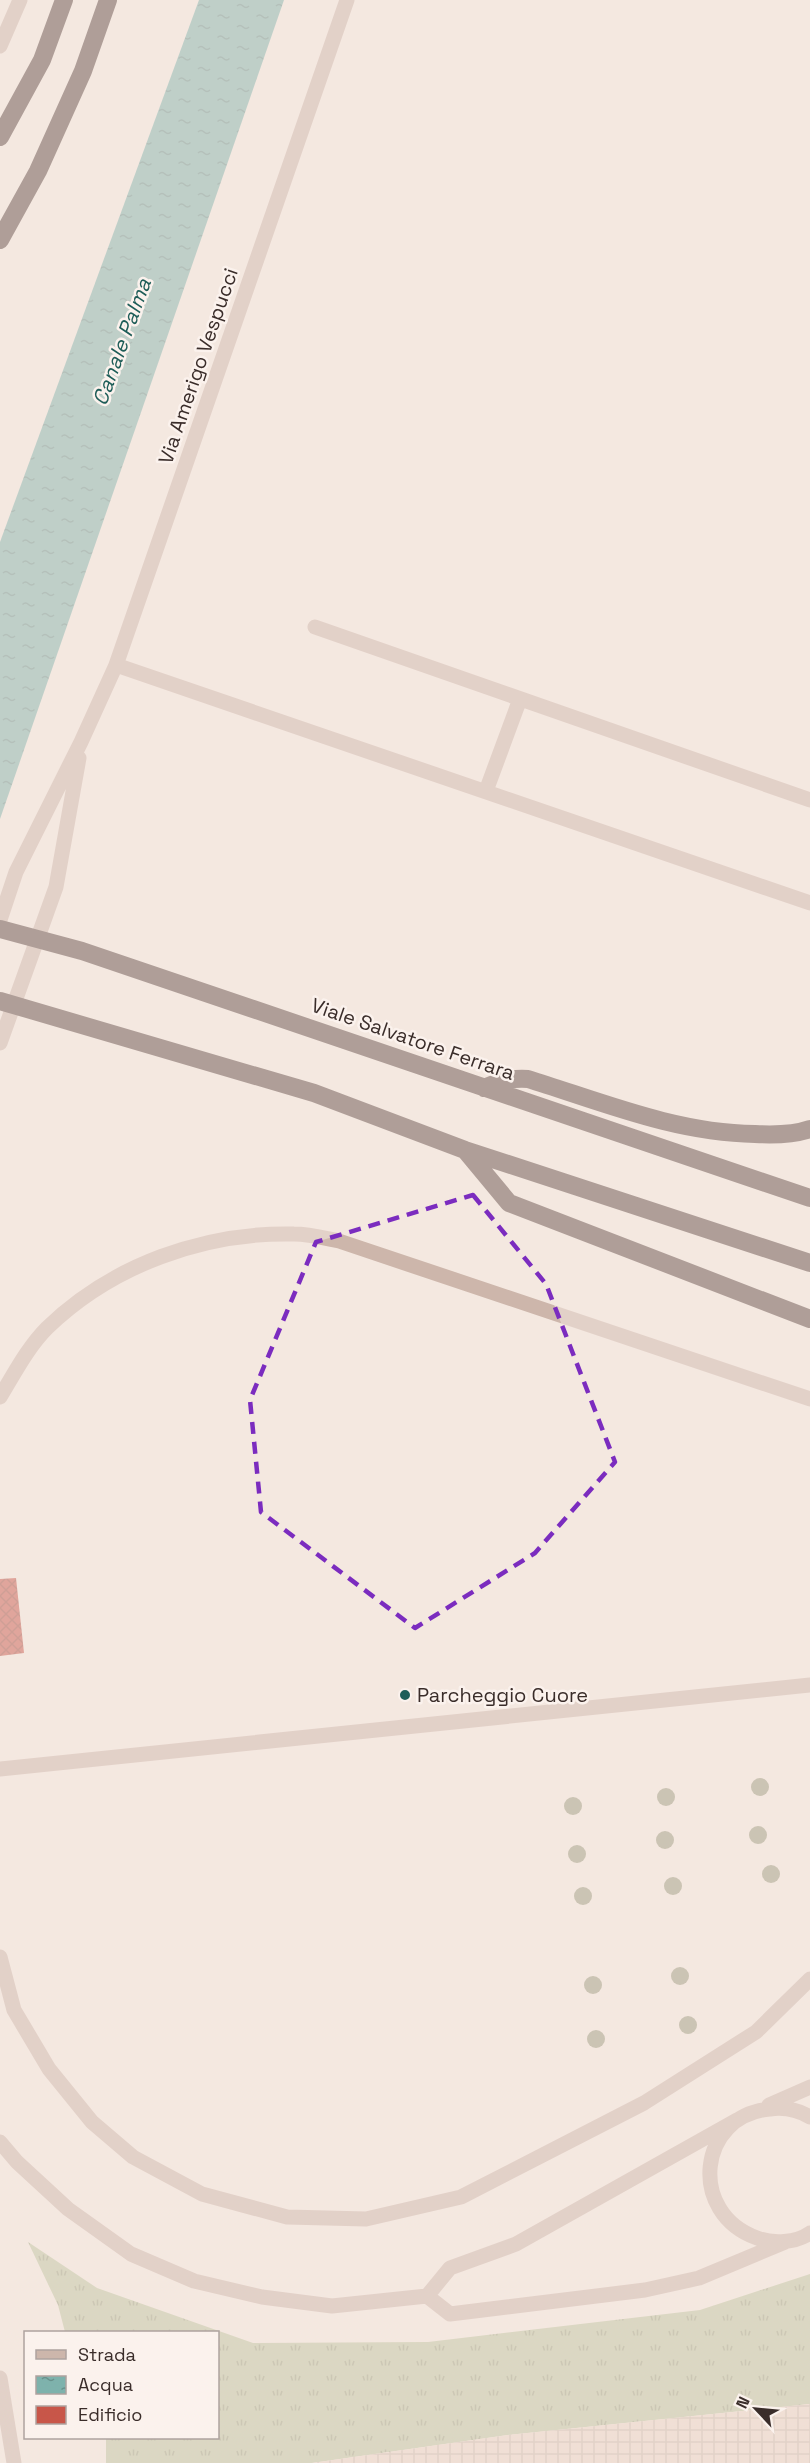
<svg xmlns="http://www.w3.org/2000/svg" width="810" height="2463" viewBox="0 0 810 2463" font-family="'Space Grotesk',sans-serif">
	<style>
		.grass { fill: url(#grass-tufts) }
		.plaza { fill: url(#plaza-grid) }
		.water { fill: url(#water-ripples) }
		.building { fill: url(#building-cross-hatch) }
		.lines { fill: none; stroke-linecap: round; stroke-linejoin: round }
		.lane { stroke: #cdb6ab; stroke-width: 15 }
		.street { stroke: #cdb6ab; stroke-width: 15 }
		.highway { stroke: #5b4641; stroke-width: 18 }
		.tree { fill: #9a997e }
		.marked { fill: none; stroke: #7b2cbf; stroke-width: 4.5; stroke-dasharray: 12 8; stroke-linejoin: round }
		.poi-dot { fill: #1e5d58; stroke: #fbf2ed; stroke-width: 2 }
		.labels { text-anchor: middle; stroke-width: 5; stroke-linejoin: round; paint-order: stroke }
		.street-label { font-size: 20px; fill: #3a2d2a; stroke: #fbf2ed }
		.poi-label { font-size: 20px; fill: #3a2d2a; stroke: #fbf2ed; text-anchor: start }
		.water-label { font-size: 21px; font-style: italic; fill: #1e5d58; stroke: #fbf2ed }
	</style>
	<defs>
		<pattern id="grass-tufts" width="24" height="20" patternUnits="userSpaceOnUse" patternTransform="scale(1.5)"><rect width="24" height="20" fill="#bdc49f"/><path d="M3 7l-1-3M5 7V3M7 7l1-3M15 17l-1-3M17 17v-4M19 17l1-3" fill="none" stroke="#9ba082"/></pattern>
		<pattern id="plaza-grid" width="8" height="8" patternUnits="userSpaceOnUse" patternTransform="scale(1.5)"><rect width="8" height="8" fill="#ecd6c7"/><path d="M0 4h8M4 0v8" fill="none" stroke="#cbb8ab"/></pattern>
		<pattern id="water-ripples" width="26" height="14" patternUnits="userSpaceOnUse" patternTransform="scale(1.5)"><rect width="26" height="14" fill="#7eb2ac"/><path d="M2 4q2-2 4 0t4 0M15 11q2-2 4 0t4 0" fill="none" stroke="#68918c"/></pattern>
		<pattern id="building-cross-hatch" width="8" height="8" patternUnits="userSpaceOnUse" patternTransform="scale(1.5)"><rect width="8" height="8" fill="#c85649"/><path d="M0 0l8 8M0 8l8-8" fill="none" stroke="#a3483d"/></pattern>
	</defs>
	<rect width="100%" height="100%" fill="#f4e8e0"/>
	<path class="grass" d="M28,2242L97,2288L253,2343L428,2342L700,2310L810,2274V2404L508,2435L312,2463H106V2438H218V2332H65L58,2305Z"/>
	<path class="plaza" d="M810,2404V2463H312L508,2435Z"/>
	<path class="water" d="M199,0H284L0,819V542Z"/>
	<path class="building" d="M16,1578L24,1653L0,1656V1579Z"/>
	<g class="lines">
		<path class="lane" d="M315,627L810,800
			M486,791L520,699
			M0,1397C14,1374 28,1347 47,1328C112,1265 204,1232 294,1234C309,1234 324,1238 339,1241L810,1399
			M0,1769L810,1685
			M0,1957L14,2010L49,2069L92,2122L133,2157L202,2194L287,2217L366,2219L461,2197L644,2103L756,2032L810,1979
			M0,2378L14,2463"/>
		<path class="street" d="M0,46L20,0
			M116,665L810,903
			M0,920L16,872L81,742L116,665L347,0
			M0,1043L56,887L79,758
			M769,2105L810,2087
			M810,2117C798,2110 784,2107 770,2109C698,2115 687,2213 757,2238C773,2244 796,2243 810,2233
			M0,2142L17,2162L68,2209L131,2254L194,2281L262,2297L332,2306L427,2296
			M427,2296L450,2314L645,2290L699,2278L785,2242
			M427,2296L450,2268L516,2244L737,2120"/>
		<path class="highway" d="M0,137L42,60L64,0
			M0,240L38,171L83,71L108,0
			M0,929L82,951L810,1198
			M0,1001L314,1093L465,1150L810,1263
			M484,1088C500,1081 510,1078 528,1079C602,1102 676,1133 755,1134C773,1135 793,1135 810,1129
			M465,1150L509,1203L810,1319"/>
	</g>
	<g class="tree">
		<circle cx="760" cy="1787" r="9"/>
		<circle cx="666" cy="1797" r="9"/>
		<circle cx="573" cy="1806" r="9"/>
		<circle cx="758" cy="1835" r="9"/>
		<circle cx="665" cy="1840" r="9"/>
		<circle cx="577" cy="1854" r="9"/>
		<circle cx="771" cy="1874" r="9"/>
		<circle cx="673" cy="1886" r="9"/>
		<circle cx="583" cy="1896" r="9"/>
		<circle cx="680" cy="1976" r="9"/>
		<circle cx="593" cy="1985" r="9"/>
		<circle cx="688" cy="2025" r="9"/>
		<circle cx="596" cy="2039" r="9"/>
	</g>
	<path d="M0 0H810V2463H0ZM473,1195L546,1284L615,1462L535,1553L415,1628L261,1512L250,1400L316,1242Z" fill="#f4e8e0" fill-opacity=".55" fill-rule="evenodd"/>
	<path class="marked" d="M473,1195L546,1284L615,1462L535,1553L415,1628L261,1512L250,1400L316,1242Z"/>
	<circle class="poi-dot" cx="405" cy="1695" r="6"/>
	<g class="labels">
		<g class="street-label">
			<text transform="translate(198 366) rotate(-71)" y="7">Via Amerigo Vespucci</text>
			<text transform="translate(413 1039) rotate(19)" y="7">Viale Salvatore Ferrara</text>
		</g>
		<g class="poi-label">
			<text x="417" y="1702">Parcheggio Cuore</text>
		</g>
		<g class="water-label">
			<text transform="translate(122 342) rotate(-70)" y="7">Canale Palma</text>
		</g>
	</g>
	<rect x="24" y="2331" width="195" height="108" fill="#fbf2ed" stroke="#aea39f" stroke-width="1.5"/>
	<rect x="36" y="2350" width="30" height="9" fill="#cdb6ab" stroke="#aea39f" stroke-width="1.5"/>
	<text x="78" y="2361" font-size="18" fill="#3a2d2a">Strada</text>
	<rect x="36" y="2376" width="30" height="18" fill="url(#water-ripples)" stroke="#aea39f" stroke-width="1.5"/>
	<text x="78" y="2391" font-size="18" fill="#3a2d2a">Acqua</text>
	<rect x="36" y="2406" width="30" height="18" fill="#c85649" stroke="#aea39f" stroke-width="1.5"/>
	<text x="78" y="2421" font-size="18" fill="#3a2d2a">Edificio</text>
	<g transform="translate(756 2409) rotate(296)" stroke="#fbf2ed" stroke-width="4.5" paint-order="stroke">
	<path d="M0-4.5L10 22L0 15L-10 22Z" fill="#3a2d2a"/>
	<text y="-9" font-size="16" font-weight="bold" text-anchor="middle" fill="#3a2d2a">N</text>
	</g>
</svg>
